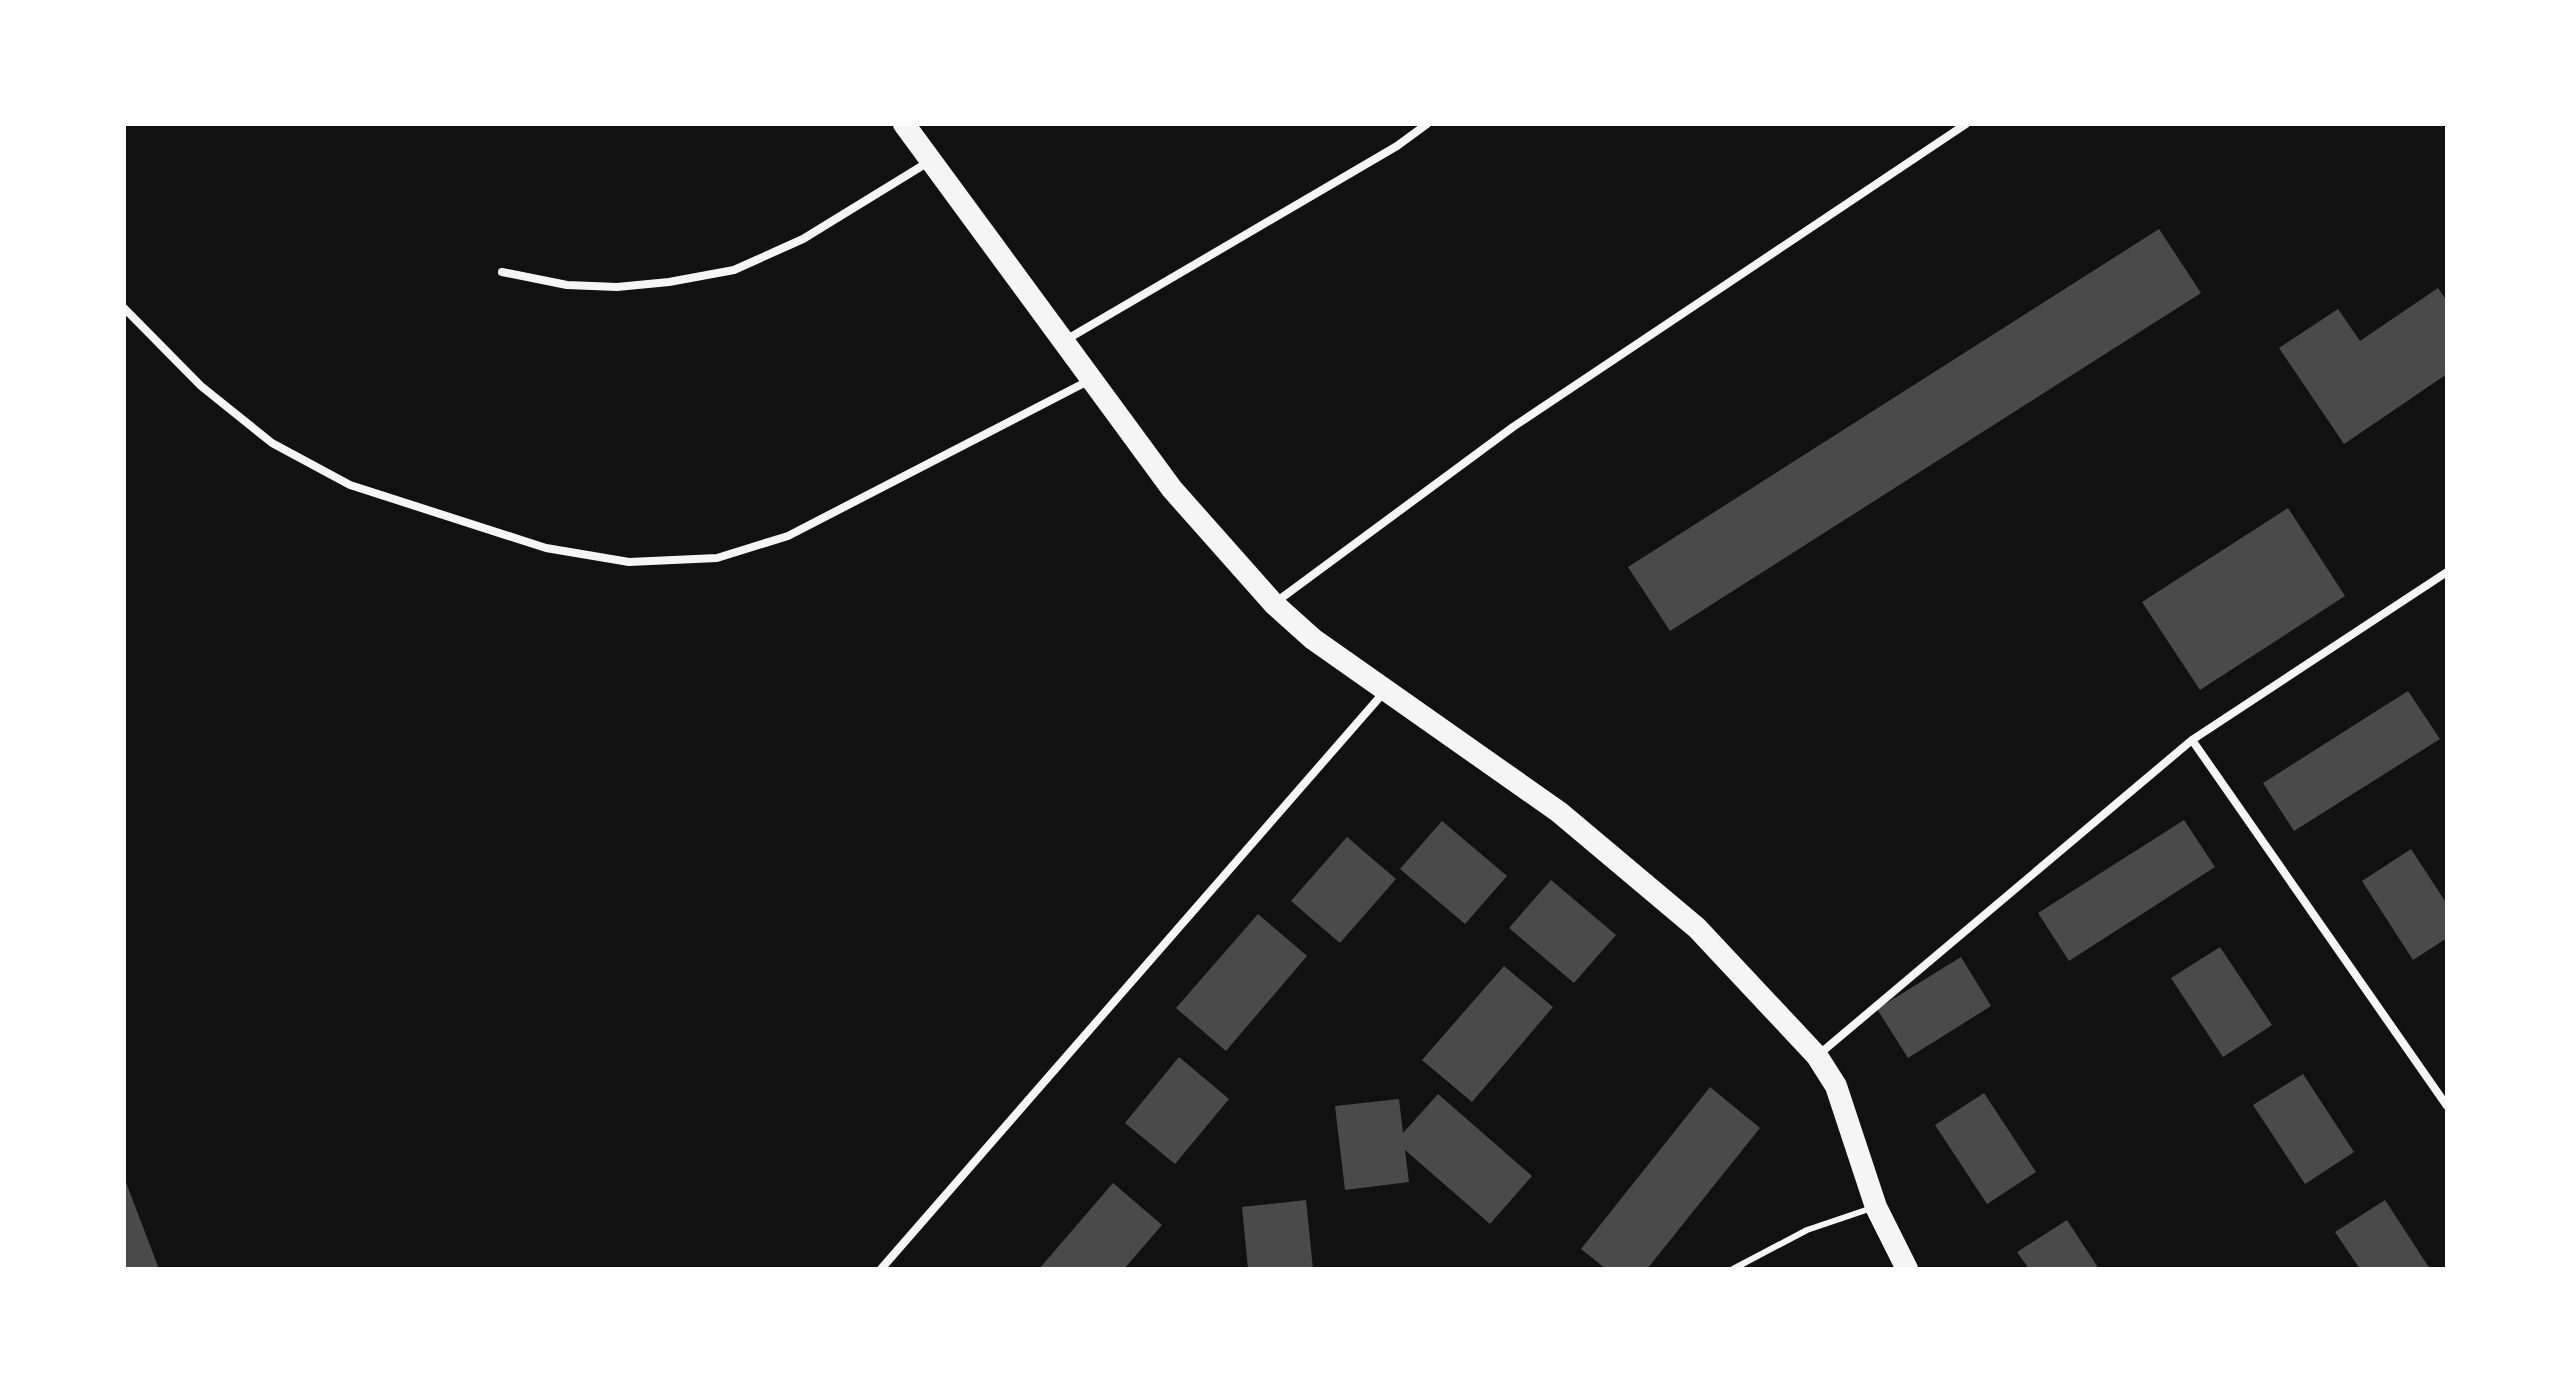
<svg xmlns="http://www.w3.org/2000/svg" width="2571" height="1393" viewBox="0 0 2571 1393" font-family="'Source Sans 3',sans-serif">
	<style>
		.building { fill: #4a4a4a }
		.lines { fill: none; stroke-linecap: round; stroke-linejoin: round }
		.service { stroke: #f5f5f5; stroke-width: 6 }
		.minor { stroke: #f5f5f5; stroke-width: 8 }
		.trunk { stroke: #f5f5f5; stroke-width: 22 }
	</style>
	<rect width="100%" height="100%" fill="#111"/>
	<path class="building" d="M2159,229L2201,293L1670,631L1628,567Z
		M2438,288L2447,301V374L2344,444L2279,348L2338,309L2360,341Z
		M2288,508L2345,596L2200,690L2142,602Z
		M2408,691L2440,739L2294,831L2263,783Z
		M2184,820L2215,867L2069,961L2038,913Z
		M1442,821L1507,876L1465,924L1400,869Z
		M1347,837L1396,879L1340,943L1291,901Z
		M2411,849L2447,904V938L2413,960L2362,881Z
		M1551,880L1616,935L1574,983L1509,928Z
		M1258,914L1307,956L1226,1051L1176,1008Z
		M2220,947L2272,1025L2223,1057L2171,978Z
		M1961,957L1991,1006L1908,1058L1877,1009Z
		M1504,966L1553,1007L1472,1102L1422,1060Z
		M1179,1057L1229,1099L1175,1164L1125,1123Z
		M2303,1074L2354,1152L2305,1184L2253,1105Z
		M1710,1087L1760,1128L1647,1269H1606L1581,1249Z
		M1984,1093L2036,1172L1987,1204L1935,1125Z
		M1438,1094L1532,1176L1490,1224L1405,1150L1409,1182L1345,1190L1335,1106L1399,1099L1403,1133Z
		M124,1177L159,1269H124Z
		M1113,1183L1162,1225L1124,1269H1039Z
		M1306,1200L1313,1269H1248L1242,1207Z
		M2385,1200L2430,1269H2360L2335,1232Z
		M2067,1220L2099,1269H2029L2017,1252Z"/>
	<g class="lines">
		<path class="service" d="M1733,1269L1807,1230L1872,1208"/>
		<path class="minor" d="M502,272L567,285L617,287L669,282L734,270L803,239L930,161
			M124,308L201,386L272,443L350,485L546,548L629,562L717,558L788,536L1090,380
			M1064,341L1397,146L1427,124
			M1276,602L1513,427L1966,124
			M2192,740L2447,1106
			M1817,1056L2192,740L2447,572
			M881,1269L1385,691"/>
		<path class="trunk" d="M904,124L1172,489L1274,604L1313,639L1559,812L1697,928L1817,1056L1836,1086L1876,1207L1907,1269"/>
	</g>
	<rect width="2571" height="1393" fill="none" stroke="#ffffff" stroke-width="252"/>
</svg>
